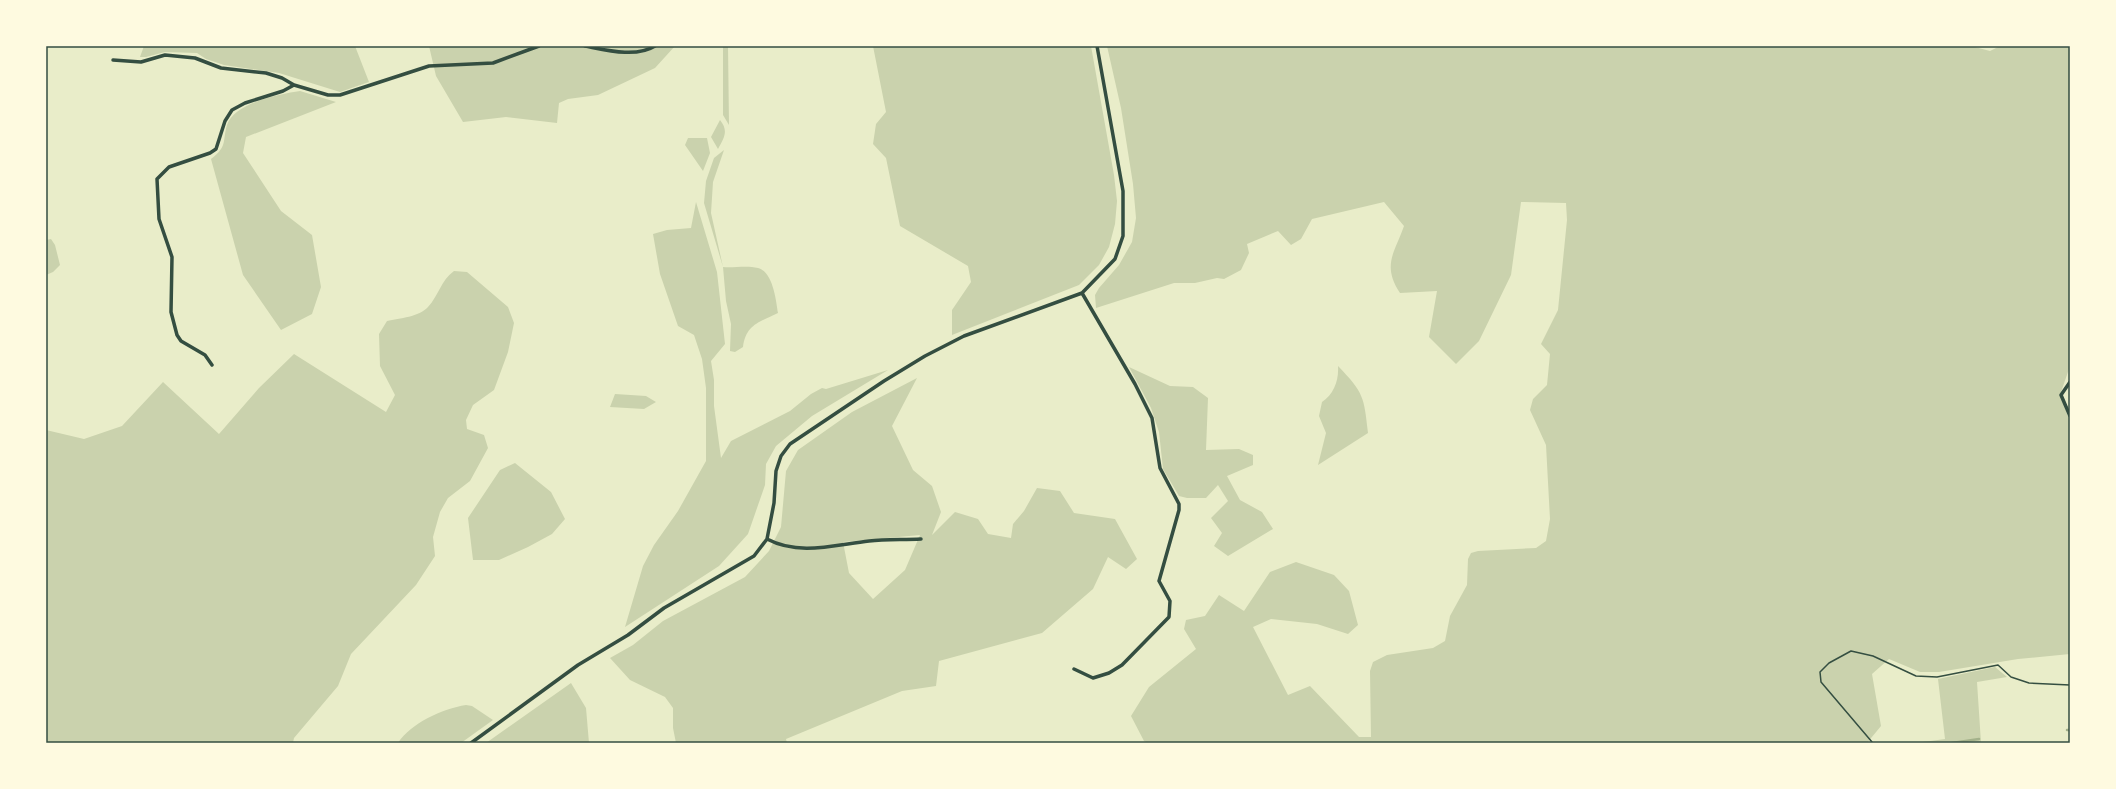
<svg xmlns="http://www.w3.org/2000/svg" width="2116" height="789" viewBox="0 0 2116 789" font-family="'Archivo Narrow',sans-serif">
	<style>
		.green { fill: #cad2ad; fill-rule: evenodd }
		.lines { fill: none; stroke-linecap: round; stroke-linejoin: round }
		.stream { stroke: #a3b18a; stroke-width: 2.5 }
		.path { stroke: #344e41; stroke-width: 1.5 }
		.minor { stroke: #344e41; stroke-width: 3.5 }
		.neatline { fill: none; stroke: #344e41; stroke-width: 1.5 }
	</style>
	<rect width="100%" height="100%" fill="#e9edc9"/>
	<path class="green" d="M144,46H355L369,82L340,92L279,73L224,65L206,59L197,53L165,52L146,57H140Z
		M429,46H675L655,68L598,95L568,99L559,103L557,123L506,117L463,122L436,76Z
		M723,46H728L729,125L723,115Z
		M873,46H1091L1114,175L1117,201L1115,224L1109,247L1099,265L1079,285L952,335V310L971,282L968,266L900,226L886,158L873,144L876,124L886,112Z
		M1107,46H1971L1990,51L2000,46H2070V366L2060,395L2070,421V654L2018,659L1939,672H1920L1889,659L1872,674L1881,726L1867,743H1148L1144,741L1131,716L1149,687L1196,649L1184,629L1186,620L1205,616L1219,595L1244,611L1270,572L1296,562L1334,575L1349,591L1358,625L1348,634L1317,624L1271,619L1253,627L1288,695L1310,686L1359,737H1371L1370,671L1373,662L1387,655L1433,648L1445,641L1450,616L1467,585L1468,559L1471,553L1478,551L1536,548L1546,541L1550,519L1546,445L1530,410L1533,399L1547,385L1550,354L1541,344L1558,310L1567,220L1566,203L1521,202L1511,275L1479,341L1456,364L1429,337L1437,291L1400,293C1382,265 1394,254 1404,226L1384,202L1312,219L1301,239L1291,245L1278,231L1247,244L1249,253L1241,270L1224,279L1217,278L1195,283H1174L1096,308L1095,295L1099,288L1119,265L1132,242L1136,218L1133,184L1121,108Z
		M300,91L336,102L246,137L243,153L281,211L312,235L321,287L312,314L281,330L243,275L211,159C228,146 222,142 227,125C234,103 280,94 300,91Z
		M720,120C729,131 724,138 718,149L711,137Z
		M688,138H707L710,153L703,171L685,145Z
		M724,150L713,182L711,213L723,267C734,268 747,265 758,268C773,272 776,300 778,313C760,322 746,324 743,347L735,352L730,351L731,324L726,301L723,267L704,203L706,181L714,158Z
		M696,202L717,272L725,344L711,361L714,380V406L721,458L731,441L790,411L811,394L822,388L826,389L888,370L812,416L776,446L766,464L765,485L748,534L719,566L625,627L643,566L654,545L678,511L706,461V388L702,359L694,335L678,326L660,274L653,234L667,230L691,228Z
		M51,239L55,245L60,265L53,272L46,275V240Z
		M454,271L467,272L508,307L514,323L508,352L494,390L473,405L466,420L467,429L484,435L488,448L470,481L448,498L440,512L433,537L435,556L416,585L351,654L338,686L294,738L293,743H46V430L84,439L122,426L163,382L219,434L259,388L294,354L386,412L395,395L380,366L379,334L387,321C400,318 419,317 428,307C439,295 441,280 454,271Z
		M1338,366C1364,393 1364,397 1368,433L1318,465L1326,433L1319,416L1322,402C1334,394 1339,380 1338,366Z
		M1129,367L1170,386L1193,387L1208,398L1206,450L1239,449L1253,455V465L1227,476L1240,500L1262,512L1273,529L1228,556L1214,546L1222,533L1211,518L1228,501L1218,485L1206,498H1187L1179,496L1163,469L1159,432L1151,408Z
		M917,378L892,426L913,470L932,486L941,512L932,535L955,512L978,519L988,534L1011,538L1013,524L1024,511L1037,488L1060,491L1074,513L1115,519L1137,559L1126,569L1108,557L1093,589L1042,633L939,661L936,686L902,691L786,739L787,743H676L673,728V708L665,697L630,680L610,658L633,645L663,621L745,577L769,551L781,527L786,471L798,450L852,412ZM920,535L905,570L873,599L849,573L843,542Z
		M615,394L646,396L656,402L644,409L610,407Z
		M515,463L551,492L565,519L552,534L528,547L499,560H473L468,518L500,470Z
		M1995,667L2007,677L1977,682L1981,743H1916L1945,739L1938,679Z
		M571,683L586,708L589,743H486Z
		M466,705L472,706L493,720L461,743H398C411,723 442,709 466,705Z"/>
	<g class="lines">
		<path class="stream" d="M2067,730H2070
			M1952,743L1979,739"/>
		<path class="path" d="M1872,742L1821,682L1820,672L1829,663L1851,651L1873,656L1916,676L1937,677L1998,665L2011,677L2029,683L2070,685"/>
		<path class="minor" d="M585,46C606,50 636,58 655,46
			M113,60L141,62L165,55L195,58L221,68L266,73L282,78L294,85
			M212,365L205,355L181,341L177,335L171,312L172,257L159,219L157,179L169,167L210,153L216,149L225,121L232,110L245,103L283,91L294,85L328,95H340L429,66L493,63L539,46
			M2070,382L2061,395L2070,416
			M767,539C799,556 834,545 869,541C886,539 903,540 921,539
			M1074,669L1093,678L1109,673L1122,665L1169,617L1170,601L1159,581L1179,510V504L1160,468L1152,418L1135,384L1082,293
			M471,743L578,665L628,635L664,608L754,556L767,539L774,503L776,471L781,456L790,444L884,381L925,356L964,336L1082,293L1115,259L1123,236V191L1097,46"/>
	</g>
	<rect width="2116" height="789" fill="none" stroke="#fefae0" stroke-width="94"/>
	<rect x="47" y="47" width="2022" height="695" class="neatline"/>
</svg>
